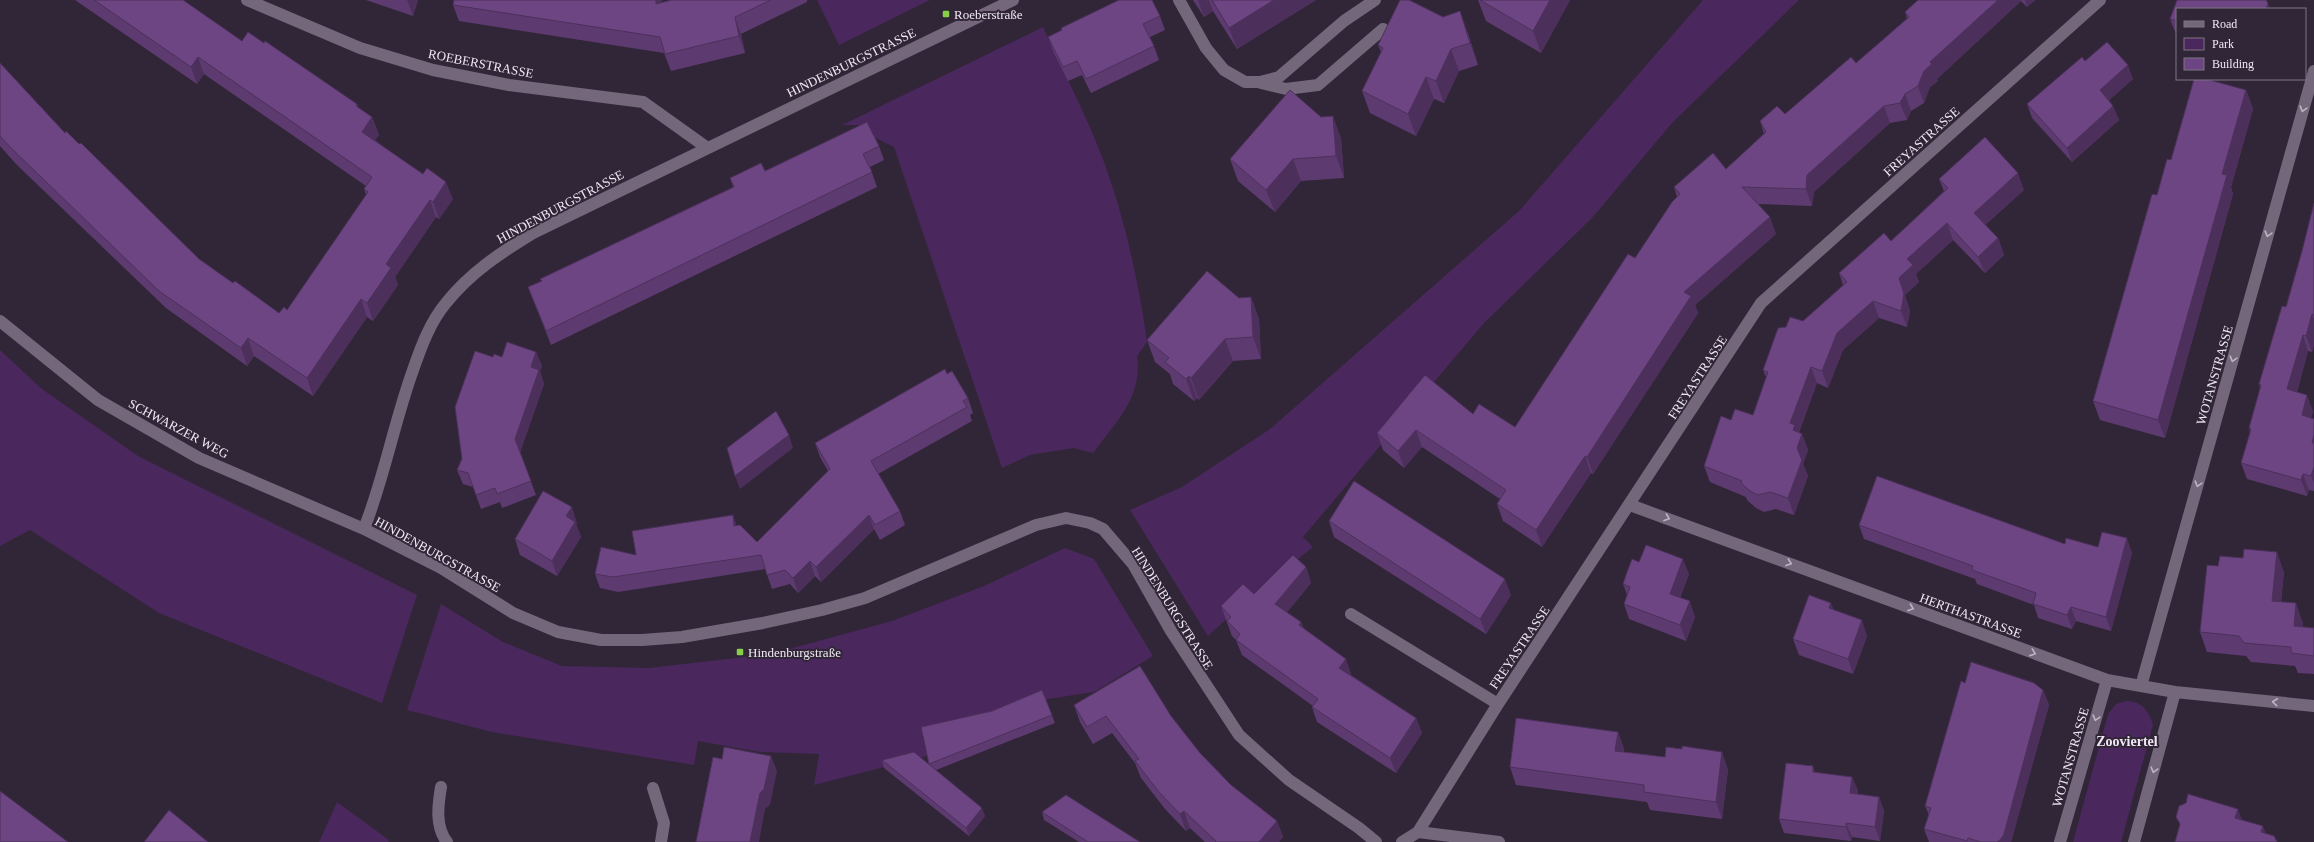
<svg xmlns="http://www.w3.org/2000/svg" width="2314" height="842" viewBox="0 0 2314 842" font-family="'Times New Roman',serif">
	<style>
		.green { fill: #4a275c }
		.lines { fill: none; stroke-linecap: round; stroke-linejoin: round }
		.minor { stroke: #74677b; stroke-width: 12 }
		.wall { fill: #5d3b70 }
		.shaded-wall { fill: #4c305b }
		.building { fill: #6c4582; stroke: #4c305b }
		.oneway { stroke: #beb4c4 }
		.poi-dot { fill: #88cf49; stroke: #312637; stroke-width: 1.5 }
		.labels { text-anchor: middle; stroke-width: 4; stroke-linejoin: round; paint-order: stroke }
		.poi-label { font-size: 13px; fill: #efe8f4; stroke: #312637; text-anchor: start }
		.street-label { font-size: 13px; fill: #efe8f4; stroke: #312637 }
		.neighbourhood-label { font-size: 14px; font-weight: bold; fill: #efe8f4; stroke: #312637 }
	</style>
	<rect width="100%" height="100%" fill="#312637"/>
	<path class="green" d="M817,0H930L839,45Z
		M1703,0H1799L1673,122L1592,218L1484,323L1303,537L1313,547L1253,595L1208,636L1130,510L1182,487L1270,429L1519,211Z
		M1043,27C1067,80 1096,133 1113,188C1129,239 1140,290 1147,342L1137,356C1143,397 1116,422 1093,453L1074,448L1030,455L1002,468L894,147L876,138L861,125H842Z
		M0,350L42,389L138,456L417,595L382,703L159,613L30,530L0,546Z
		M1065,548L1094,559L1153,656L1094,692L1048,699L977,723L922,735L927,756L814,785L819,754L760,752L698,741L694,765L492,732L407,710L441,604L503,642L562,666L649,668L771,654L892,621L984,586Z
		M2126,701C2142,701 2149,711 2153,725L2121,842H2073L2108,714L2116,704Z
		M337,802L389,840L388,842H319Z"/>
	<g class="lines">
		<path class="minor" d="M247,0L360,48L433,70L509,85L643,102L706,147
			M1179,0L1206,48L1224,70L1245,82H1260L1279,77L1344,21L1375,0
			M1261,83L1286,89L1318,85L1383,29
			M0,321L98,400L199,458L364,529L441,568L513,613L558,632L601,640H642L682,637L763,623L822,610L865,598L1036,525L1066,518L1090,523L1103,529L1133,564L1171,631L1239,735L1289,780L1359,828L1376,842
			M1630,505L2107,680L2175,692L2314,706
			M364,529C384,478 394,423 413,370C421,347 430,322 446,303C470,273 500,253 533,233L1013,0
			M1351,614L1498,704
			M2141,686L2314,71
			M441,787C438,805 435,827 447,842
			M653,788L664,823L661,842
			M1418,832L1499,842
			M1402,842L1418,832L1498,704L1761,303L2100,0
			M2060,842L2107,680
			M2134,842L2175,692"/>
	</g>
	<path class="wall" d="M75,0H183L242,41L357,104L359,108L372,117L379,135L375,140L453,199L439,219L436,217L395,277L398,285L373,321L367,317L313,396L254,356L247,366L166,308L16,164L0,146V63L65,133L199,259L233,283L279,313L287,310L366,195L364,189L366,186L204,74L197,84Z
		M366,0H418L413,16Z
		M454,0H662V2L672,0H807V2L741,34L745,53L671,71L664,53L459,21L453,5Z
		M1193,0H1316L1237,49L1213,11L1204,17Z
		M1478,0H1570L1541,53L1486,21Z
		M1918,0H2035L2027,7L2021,1L1937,79L1938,81L1930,87L1924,103L1911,111L1907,120L1890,123L1814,192L1812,206L1758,204L1776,234L1695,305L1698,313L1593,474L1591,473L1542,547L1503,521L1497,504L1500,499L1422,447L1404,468L1383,450L1377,433L1473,414L1515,427L1635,258L1677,197L1674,187L1726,169L1764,134L1760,121L1785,114L1856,63L1907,19L1905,12Z
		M2177,9V35L2176,34L2170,19Z
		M1160,16L1165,30L1150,37L1154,46L1159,60L1091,93L1082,75L1068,81L1053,51L1048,37L1062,30Z
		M1468,33L1478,65L1459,71L1444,103L1434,99L1416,136L1370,113L1362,91L1381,52L1378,45Z
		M2085,61L2133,79L2109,100L2113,106L2119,120L2072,162L2032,118L2027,104Z
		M2246,90L2253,109L2231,187L2233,194L2165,438L2100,420L2093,401L2157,195L2171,160Z
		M1321,117L1341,138L1344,178L1301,181L1275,212L1238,181L1230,159Z
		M879,146L884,160L870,167L877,187L551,345L528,287L541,281L540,279L733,187L730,178Z
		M1939,179L2024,190L1985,225L1998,238L2004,255L1985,273L1953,240L1916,274L1919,282L1905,295L1910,311L1907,327L1879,318L1843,350L1828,388L1817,383L1799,432L1802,434L1808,450L1803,464L1808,476L1794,515L1776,509L1764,512L1756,508L1747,500L1746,497L1710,482L1704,466L1731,420L1753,415L1766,377L1763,370L1786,327L1803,321L1843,285L1839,273L1891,241L1944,191Z
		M2314,203V344L2312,352L2308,351L2297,392L2313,411L2311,418L2314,419V491L2309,490L2307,496L2247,479L2241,463L2250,433L2249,428L2260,388L2259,384L2286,307L2302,251Z
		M1251,297L1259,319L1261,359L1233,361L1199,400L1197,398L1194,401L1173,384L1170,374L1155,362L1147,340L1239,298Z
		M536,352L542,366L540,371L544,384L520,452L536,495L502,508L500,502L481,509L473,487L463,484L457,470L502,357Z
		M947,374L968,398L973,413L970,415L972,421L878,474L900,511L905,525L880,540L874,529L821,582L815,576L798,593L790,584L772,589L765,569L618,592L600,588L595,574L636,555L736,525L757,542L828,471L820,457L815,443Z
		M1329,521L1511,595L1486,634L1334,537Z
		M577,523L576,524L581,537L557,576L520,555L515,539Z
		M1859,525L2098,547L2132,553L2111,631L2076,621L2072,629L2038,618L2034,605L1977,584L1975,579L1864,539Z
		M1639,562L1689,574L1680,598L1695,617L1686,641L1629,619L1624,604L1627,595L1623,584Z
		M1306,567L1311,583L1287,612L1301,622L1304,629L1351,674V675L1416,718L1422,733L1396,773L1317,722L1312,707L1313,706L1242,655L1236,640L1232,636L1221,606L1254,594Z
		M2284,572L2281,602L2303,623L2302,627L2314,628V674L2298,673L2295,666L2251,662L2246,656L2207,652L2200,632Z
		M1867,636L1853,674L1799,655L1793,639Z
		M1965,683L2043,690L2049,705L2011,842H1929L1924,829L1929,815L1925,806Z
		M1042,690L1055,723L936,770L985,816L969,836L884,768L882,760L929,765L921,727L992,711Z
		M1074,705L1171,716L1200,753L1231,785L1277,821L1283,837L1279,842H1205L1190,828L1186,831L1165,809L1141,778L1135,763L1112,733L1093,744L1080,722Z
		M1618,732L1624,749V752L1665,757L1728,769L1722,819L1650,810L1647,802L1516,785L1510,767Z
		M1816,773L1852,777L1858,791L1857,794L1879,797L1884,811L1880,841L1852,837L1851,841L1784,833L1779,819Z
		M1042,812L1140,842H1079L1044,820Z"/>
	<path class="shaded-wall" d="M407,0H418L413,16Z
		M656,0H662V20L656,4Z
		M1198,0H1209L1213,11L1204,17Z
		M1274,0H1316L1237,49L1229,28Z
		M1550,0H1570L1541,53L1533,31Z
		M1998,0H2021V1L1937,79L1938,81L1930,87L1924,103L1918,86L1924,71L1930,62Z
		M2025,0H2035L2027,7Z
		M2268,3L2270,9H2266Z
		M1460,11L1468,33L1478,65L1470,43Z
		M735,17L741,34L745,53L739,36Z
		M1451,49L1459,71L1444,103L1436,81Z
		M198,57L204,74L197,84L191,67Z
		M2128,65L2133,79L2105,104L2100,90Z
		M1426,77L1434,99L1416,136L1408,114Z
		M2246,90L2253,109L2231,187L2233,194L2165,438L2158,420L2222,174Z
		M1905,94L1911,111L1907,120L1900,103Z
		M1884,106L1890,123L1814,192L1812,206L1806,189L1807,175Z
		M2113,106L2119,120L2072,162L2067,148Z
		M1333,116L1341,138L1344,178L1336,156Z
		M372,117L379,135L369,149L362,132Z
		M1293,159L1301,181L1275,212L1266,190Z
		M2018,173L2024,190L1980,230L1974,213Z
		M446,182L453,199L439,219L433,202Z
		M430,200L436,217L395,277L398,285L373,321L367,303L386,264Z
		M1770,217L1776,234L1695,305L1698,313L1593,474L1587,457L1684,292Z
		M1947,223L1953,240L1916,274L1919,282L1905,295L1910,311L1907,327L1901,311L1899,278L1907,259Z
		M1998,238L2004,255L1985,273L1978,257Z
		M1251,297L1259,319L1261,359L1253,337Z
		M361,299L367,317L313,396L307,378Z
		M1873,301L1879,318L1843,350L1828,388L1822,371L1837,333Z
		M2312,314L2314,319V344L2312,352L2306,336Z
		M2303,335L2308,351L2293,405L2287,389Z
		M248,338L254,356L247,366L241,348Z
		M1225,339L1233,361L1199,400L1191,378Z
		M536,352L542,366L540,371L544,384L520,453L515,439L531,367Z
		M1811,367L1817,383L1798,433L1802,434L1808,450L1803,464L1808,476L1794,515L1788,498L1797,448L1790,423Z
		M1189,376L1197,398L1194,401L1186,379Z
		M2307,395L2313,411L2307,431L2302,415Z
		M1416,430L1422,447L1404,468L1398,451Z
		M2314,434V449L2312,443Z
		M789,435L793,448L740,489L735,476Z
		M1585,456L1591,473L1542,547L1536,530Z
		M2314,467V483L2311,476Z
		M2303,474L2309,490L2307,496L2301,480Z
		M572,507L577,523L576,524L581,537L557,576L552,561L566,516Z
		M733,515L738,529L734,526Z
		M869,515L874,529L821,582L816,567Z
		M2127,538L2132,553L2111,631L2106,617Z
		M2277,552L2284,572L2279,621L2272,601Z
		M1683,559L1689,574L1675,609L1670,594Z
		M810,561L815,576L798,593L793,578Z
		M1306,567L1311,583L1281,620L1275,604Z
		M1505,579L1511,595L1486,634L1480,619Z
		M1690,601L1695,617L1686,641L1680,625Z
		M1831,603L1837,618L1829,608Z
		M2296,603L2303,623L2301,645L2294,626Z
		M2071,607L2076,621L2072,629L2067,615Z
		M1862,620L1867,636L1853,674L1848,659Z
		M1301,622L1307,637L1299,625Z
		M1346,659L1351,674L1345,683L1339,668Z
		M2043,690L2049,705L2011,842H1997Z
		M1416,718L1422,733L1396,773L1390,758Z
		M1618,732L1624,749L1622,769L1615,751Z
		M1722,752L1728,769L1722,819L1716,802Z
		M771,756L777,771L770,805L765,809L759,842H750L760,793Z
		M1813,766L1818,780L1813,772Z
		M1852,777L1858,791L1856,807L1850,793Z
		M1879,797L1884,811L1880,841L1875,827Z
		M982,808L985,816L969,836L966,828Z
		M2238,809L2246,831L2235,818Z
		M1184,811L1190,828L1186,831L1180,814Z
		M1277,821L1283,837L1279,842H1259Z
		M1846,823L1852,837L1851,841L1846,827Z
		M2263,826L2269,842L2261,832Z"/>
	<path class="building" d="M94,0H183L242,41L248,32L264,43L265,41L357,104L356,106L372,117L362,132L423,174L427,168L446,182L433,202L430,200L386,264L391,268L367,303L361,299L307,378L248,338L241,348L159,291L10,147L0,136V63L65,133L66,131L79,144L81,143L199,259L233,283L235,281L279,313L284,307L287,310L368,192L364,189L372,177L198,57L191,67Z
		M454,0H656V4L672,0H771L735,17L739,36L665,54L660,37L453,5Z
		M1119,0H1152L1160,16L1143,24L1154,46L1086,79L1077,61L1063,67L1048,37L1062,30L1061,28Z
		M1212,0H1274L1229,28Z
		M1400,0H1409L1443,17L1460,11L1470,43L1451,49L1436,81L1426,77L1408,114L1362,91L1383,48L1378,45Z
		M1480,0H1550L1533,31Z
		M1918,0H1998L1930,62L1932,64L1924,71L1918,86L1905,94L1900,103L1884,106L1807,175L1806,189L1742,187L1770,217L1684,292L1691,296L1587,457L1585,456L1536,530L1497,504L1506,490L1416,430L1398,451L1377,433L1425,375L1473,414L1479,404L1515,427L1628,254L1635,258L1672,202L1680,194L1674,187L1713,153L1726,169L1766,132L1760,121L1777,106L1785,114L1851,57L1856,63L1909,17L1905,12Z
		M2177,0H2266L2268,3L2266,9H2177V21L2170,19Z
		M2107,42L2128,65L2100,90L2113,106L2067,148L2027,104L2082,57L2085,61Z
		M2194,79H2206L2246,90L2222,174L2227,175L2158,420L2093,401L2152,194L2157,195L2167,159L2171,160Z
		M1290,90L1321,117L1333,116L1336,156L1293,159L1266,190L1230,159Z
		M867,122L879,146L863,154L872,172L546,331L528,287L542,281L540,279L734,187L730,178L761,163L765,171Z
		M1985,137L2018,173L1974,213L1998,238L1978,257L1947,223L1907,259L1913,265L1899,278L1904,294L1901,311L1873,301L1837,333L1822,371L1811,367L1790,423L1795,425L1793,430L1802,434L1797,448L1802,460L1788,498L1770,492L1758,495L1750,491L1741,483L1742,481L1704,466L1721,416L1731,420L1735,409L1753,415L1768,372L1763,370L1778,328L1786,327L1790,317L1803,321L1847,282L1839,273L1884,233L1891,241L1948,188L1939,179Z
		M2314,203V315L2312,314L2306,336L2303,335L2287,389L2307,395L2302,415L2314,419V434L2312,443H2314V467L2311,476L2303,474L2301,480L2241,463L2251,429L2249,428L2261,385L2259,384L2282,306L2286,307L2302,251Z
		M1207,271L1239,298L1251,297L1253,337L1225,339L1191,378L1189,376L1186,379L1165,362L1169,358L1147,340Z
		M507,342L536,352L531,367L539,370L515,439L531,481L497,494L495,488L476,495L468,473L457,470L462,459L455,407L475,351L493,357L494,354L502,357Z
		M945,369L947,374L952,371L968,398L963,401L967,407L871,461L900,511L875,525L869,515L816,567L810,561L793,578L785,570L767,575L761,555L613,577L595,574L601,547L636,555L632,531L733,515L734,526L740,525L757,542L830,469L815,443Z
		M776,411L789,435L735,476L727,448Z
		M1877,476L2065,544L2066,538L2098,547L2102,532L2127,538L2106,617L2071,607L2067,615L2033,604L2036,593L1972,570L1973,566L1859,525Z
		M1354,481L1505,579L1480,619L1329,521Z
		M543,491L572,507L566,516L575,522L552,561L515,539Z
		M1646,545L1683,559L1670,594L1690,601L1680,625L1624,604L1630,587L1623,584L1627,572L1632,559L1639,562Z
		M2244,549L2277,552L2272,601L2296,603L2294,626L2314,628V656L2291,653V647L2244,643L2239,636L2200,632L2207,565L2218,566L2220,556L2243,558Z
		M1293,555L1306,567L1275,604L1301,622L1299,625L1346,659L1339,668L1416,718L1390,758L1312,707L1318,699L1236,640L1240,634L1227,621L1231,617L1221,606L1243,584L1254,594Z
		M1809,595L1831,603L1829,608L1862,620L1848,659L1793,639Z
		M1971,662L2034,683L2043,690L2004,834L2001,839L1997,842H1981L1968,838L1967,841L1924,829L1931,808L1925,806L1961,681L1965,683Z
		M1140,666L1171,716L1200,753L1231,785L1277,821L1259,842H1215L1216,841L1184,811L1180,814L1159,792L1135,761L1139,759L1106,716L1087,727L1074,705Z
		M1042,690L1052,715L929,764L921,727L992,711Z
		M1516,718L1618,732L1615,751L1665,757L1666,747L1682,749V746L1722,752L1716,802L1644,792V785L1510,767Z
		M724,747L771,756L764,789L760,793L750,842H696L713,757L722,759Z
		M914,752L982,808L966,828L882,760Z
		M1786,763L1813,766V772L1852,777L1850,793L1879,797L1875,827L1846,823V827L1779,819Z
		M0,791L68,842H0Z
		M2188,794L2238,809L2235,818L2263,826L2261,832L2274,836L2277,842H2175L2180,824L2176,817L2179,806L2186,803Z
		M1066,795L1140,842H1088L1042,812Z
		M169,810L208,842H144Z"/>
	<defs><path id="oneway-chevron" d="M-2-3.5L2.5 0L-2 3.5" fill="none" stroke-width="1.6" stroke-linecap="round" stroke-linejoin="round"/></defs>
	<g class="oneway">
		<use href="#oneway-chevron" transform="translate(2303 109) rotate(106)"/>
		<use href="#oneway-chevron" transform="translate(2268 234) rotate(106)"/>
		<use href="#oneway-chevron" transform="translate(2233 359) rotate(106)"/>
		<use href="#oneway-chevron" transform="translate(2198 484) rotate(106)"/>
		<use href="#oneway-chevron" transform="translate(1667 518) rotate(20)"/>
		<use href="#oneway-chevron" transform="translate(1789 563) rotate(20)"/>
		<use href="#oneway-chevron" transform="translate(1911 608) rotate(20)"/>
		<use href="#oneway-chevron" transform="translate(2033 653) rotate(20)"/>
		<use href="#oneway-chevron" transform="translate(2275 702) rotate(-174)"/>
		<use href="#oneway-chevron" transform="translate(2096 718) rotate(106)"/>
		<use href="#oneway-chevron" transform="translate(2154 770) rotate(105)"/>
	</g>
	<g class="poi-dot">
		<rect x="942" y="10" width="8" height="8" rx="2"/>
		<rect x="736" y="648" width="8" height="8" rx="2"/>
	</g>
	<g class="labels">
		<g class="poi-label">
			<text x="954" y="19">Roeberstraße</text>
			<text x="748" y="657">Hindenburgstraße</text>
		</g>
		<g class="street-label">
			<text transform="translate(851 62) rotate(-26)" y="5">HINDENBURGSTRASSE</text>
			<text transform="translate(481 63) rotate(11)" y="5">ROEBERSTRASSE</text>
			<text transform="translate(1921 141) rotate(-42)" y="5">FREYASTRASSE</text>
			<text transform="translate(560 206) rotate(-28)" y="5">HINDENBURGSTRASSE</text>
			<text transform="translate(2214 375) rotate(-74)" y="5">WOTANSTRASSE</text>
			<text transform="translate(1697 377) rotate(-57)" y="5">FREYASTRASSE</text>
			<text transform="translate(179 428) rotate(28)" y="5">SCHWARZER WEG</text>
			<text transform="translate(438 554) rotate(29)" y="5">HINDENBURGSTRASSE</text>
			<text transform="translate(1173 608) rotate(58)" y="5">HINDENBURGSTRASSE</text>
			<text transform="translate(1971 615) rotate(20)" y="5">HERTHASTRASSE</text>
			<text transform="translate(1519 647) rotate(-56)" y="5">FREYASTRASSE</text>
			<text transform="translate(2070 757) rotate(-74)" y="5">WOTANSTRASSE</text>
		</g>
		<g class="neighbourhood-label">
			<text x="2127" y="746">Zooviertel</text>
		</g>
	</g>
	<rect x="2176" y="8" width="130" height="72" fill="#312637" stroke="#7d7483"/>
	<rect x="2184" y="21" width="20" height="6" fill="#74677b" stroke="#7d7483"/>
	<text x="2212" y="28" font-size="12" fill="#efe8f4">Road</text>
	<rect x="2184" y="38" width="20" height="12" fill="#4a275c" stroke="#7d7483"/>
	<text x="2212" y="48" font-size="12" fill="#efe8f4">Park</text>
	<rect x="2184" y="58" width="20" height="12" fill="#6c4582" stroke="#7d7483"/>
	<text x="2212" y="68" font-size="12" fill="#efe8f4">Building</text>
</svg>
